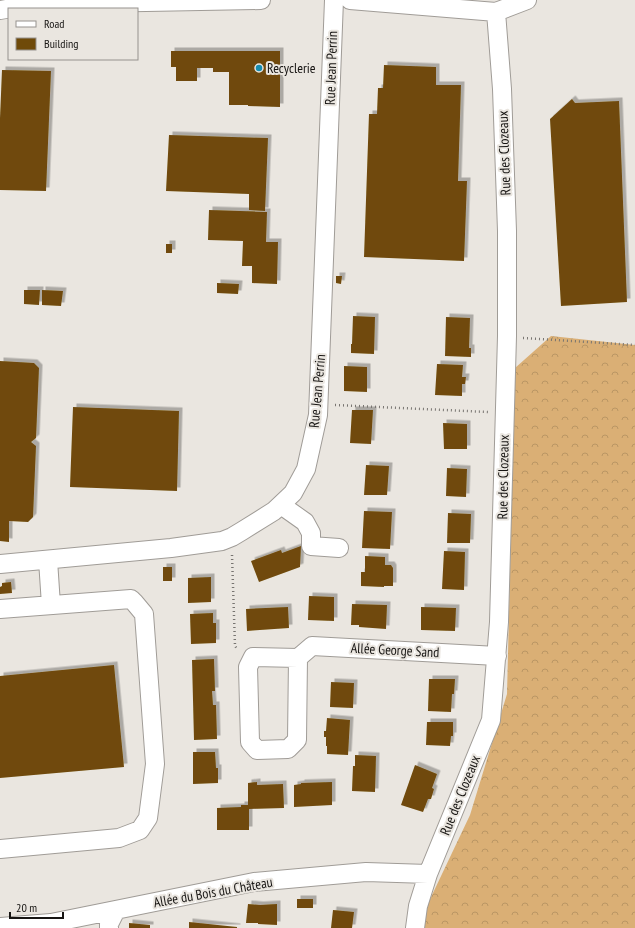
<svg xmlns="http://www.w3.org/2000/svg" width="635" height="928" viewBox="0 0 635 928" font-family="'PT Sans Narrow',sans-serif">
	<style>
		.forest { fill: url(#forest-crowns) }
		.building { fill: #6f4a09; filter: url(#shadow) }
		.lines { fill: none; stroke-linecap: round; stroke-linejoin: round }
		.minor-casing { stroke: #a09c97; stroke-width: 20 }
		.path { stroke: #777470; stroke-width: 2.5; stroke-dasharray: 1 3; stroke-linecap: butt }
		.minor { stroke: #fff; stroke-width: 18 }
		.poi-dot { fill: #168daf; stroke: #eae6e0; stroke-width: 1.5 }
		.labels { text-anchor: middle; stroke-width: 4; stroke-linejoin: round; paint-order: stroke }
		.poi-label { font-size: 14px; fill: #171513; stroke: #eae6e0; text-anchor: start }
		.street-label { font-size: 14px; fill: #171513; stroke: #eae6e0 }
	</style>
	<defs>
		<pattern id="forest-crowns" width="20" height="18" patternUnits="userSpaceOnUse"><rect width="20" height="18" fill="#daaf75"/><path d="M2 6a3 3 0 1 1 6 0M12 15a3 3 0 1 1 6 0" fill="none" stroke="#ba9664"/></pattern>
		<filter id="shadow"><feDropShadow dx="3.5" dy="-3.5" stdDeviation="0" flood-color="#0004"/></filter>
	</defs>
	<rect width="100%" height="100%" fill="#eae6e0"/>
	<path class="forest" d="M551,336L635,345V928H422L423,914L470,815L507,694L515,368Z"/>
	<path class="building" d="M171,51H280V107L248,106V105H229V72H213V68H197V81H176V67H171Z
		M384,65L436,67V85H461L458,181H467L464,261L364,257L369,114H377L378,88H383Z
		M2,70L51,71L46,191L0,190V118Z
		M572,99L575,103L619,101L627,302L561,306L550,119Z
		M169,135L268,138L265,211L249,210V194L166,191Z
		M209,210L267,212L266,242H278L277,284L252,283V266H242L243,241L208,240Z
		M166,244H172V253H166Z
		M336,276H342L341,284L336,283Z
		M217,283L239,284L238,294L217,293Z
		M24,290H40L39,305L24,304Z
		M42,290L63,291L61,306L42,305Z
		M353,316L375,317L374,354L351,353V344H352Z
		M446,317L470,318L469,348H471V357L445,356Z
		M0,361L34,363L39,368L36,438L31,442L36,446L33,517L28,522L9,521V542L0,541Z
		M437,364L463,365L462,377H466L465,384H462V396L435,395Z
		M344,366L367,367V392L344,391Z
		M73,407L179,411L177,491L70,487Z
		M352,410H373L371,444L350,443Z
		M443,423L467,424V449H444Z
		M366,465L389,466L387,495H364Z
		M447,468L467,469L466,497L446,496Z
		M364,511L392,512L390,549L362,548Z
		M448,513L471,514L470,543H447Z
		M301,546L300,567L259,582L251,561L281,550L282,553Z
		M444,551L465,552L464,590L442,589Z
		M365,556L385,557V565H391L393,568V586H384V587L361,586V572H365Z
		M163,567H172V581H163Z
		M211,577V602L188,603V578Z
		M11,582L12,593L0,594V587L2,586V583Z
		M309,596L334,597V621L308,620Z
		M352,604L387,605L386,629L359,627V625H351Z
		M288,607L289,628L247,631L246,609Z
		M421,607L456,608L455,631L421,630Z
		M213,613V623H216V643L191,644L190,614Z
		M214,659L215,691H212L213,705H216L217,739L194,740L192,660Z
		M114,665L124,767L0,778V676Z
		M429,679H455L454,694H452L451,712L428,711Z
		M331,682L354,683L353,708L330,707Z
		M327,718L350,720L348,755L327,754V746H326V737H324V731H326Z
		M427,722H453V736H451L450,746L426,745Z
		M193,752H215L216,768H218V783L193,784Z
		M355,755L376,756L375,792L352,791L353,766H355Z
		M415,765L437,774L432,788L434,789L431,799H428L423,812L401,805Z
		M257,782V785L283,784L284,808L249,809V830H217V808L241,807V805H248V783Z
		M332,782V805L294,807V785L301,784V783Z
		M297,899H313V908H297Z
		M248,904L260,905L277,904V925L258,924V923H246Z
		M333,910L354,912L352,928H331Z
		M189,922L237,927V928H189Z
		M129,923L150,925V928H129Z"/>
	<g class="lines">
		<g class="minor-casing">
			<path id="minor" d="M350,0L496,12L527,0
				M0,10L36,4L261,0
				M281,505L305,522L311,533V546L339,548
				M48,560L51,605
				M0,564L171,548L222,541L232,537L242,531L274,511L293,493L306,469L318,415L334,0
				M0,609L131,599L134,602L144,614L155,764L148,818L140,830L119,838L0,849
				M298,658L297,740L288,749L257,750L250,742L248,667L253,657L298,658L312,646L497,656
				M0,927L51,923L254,882L366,872L428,874
				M109,928V924L116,910
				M415,928L418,906L428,874L491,720L499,622L507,336V231L502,89L496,12"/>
		</g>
		<path class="path" d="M523,338L635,345
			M335,405L488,412
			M232,555L235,646L237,649"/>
		<use href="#minor" class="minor"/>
	</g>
	<circle class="poi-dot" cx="259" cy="68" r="4"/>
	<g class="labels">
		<g class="poi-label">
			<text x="267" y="73">Recyclerie</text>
		</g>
		<g class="street-label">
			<text transform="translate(331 68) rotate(-88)" y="5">Rue Jean Perrin</text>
			<text transform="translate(504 153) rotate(-92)" y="5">Rue des Clozeaux</text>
			<text transform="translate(317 391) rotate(-85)" y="5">Rue Jean Perrin</text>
			<text transform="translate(503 477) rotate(-89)" y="5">Rue des Clozeaux</text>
			<text transform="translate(395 650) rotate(3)" y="5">Allée George Sand</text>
			<text transform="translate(460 795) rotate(-68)" y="5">Rue des Clozeaux</text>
			<text transform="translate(213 892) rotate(-10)" y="5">Allée du Bois du Château</text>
		</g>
	</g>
	<rect x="8" y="8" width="130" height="52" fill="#eae6e0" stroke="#96928e"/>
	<rect x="16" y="21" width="20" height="6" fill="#ffffff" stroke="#96928e"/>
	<text x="44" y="28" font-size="12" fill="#171513">Road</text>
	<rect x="16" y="38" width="20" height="12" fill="#6f4a09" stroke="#96928e"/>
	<text x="44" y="48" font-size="12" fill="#171513">Building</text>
	<path d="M10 912v6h53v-6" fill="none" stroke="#171513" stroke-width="2"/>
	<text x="16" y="912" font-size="12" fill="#171513" stroke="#eae6e0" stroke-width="3" paint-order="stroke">20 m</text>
</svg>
